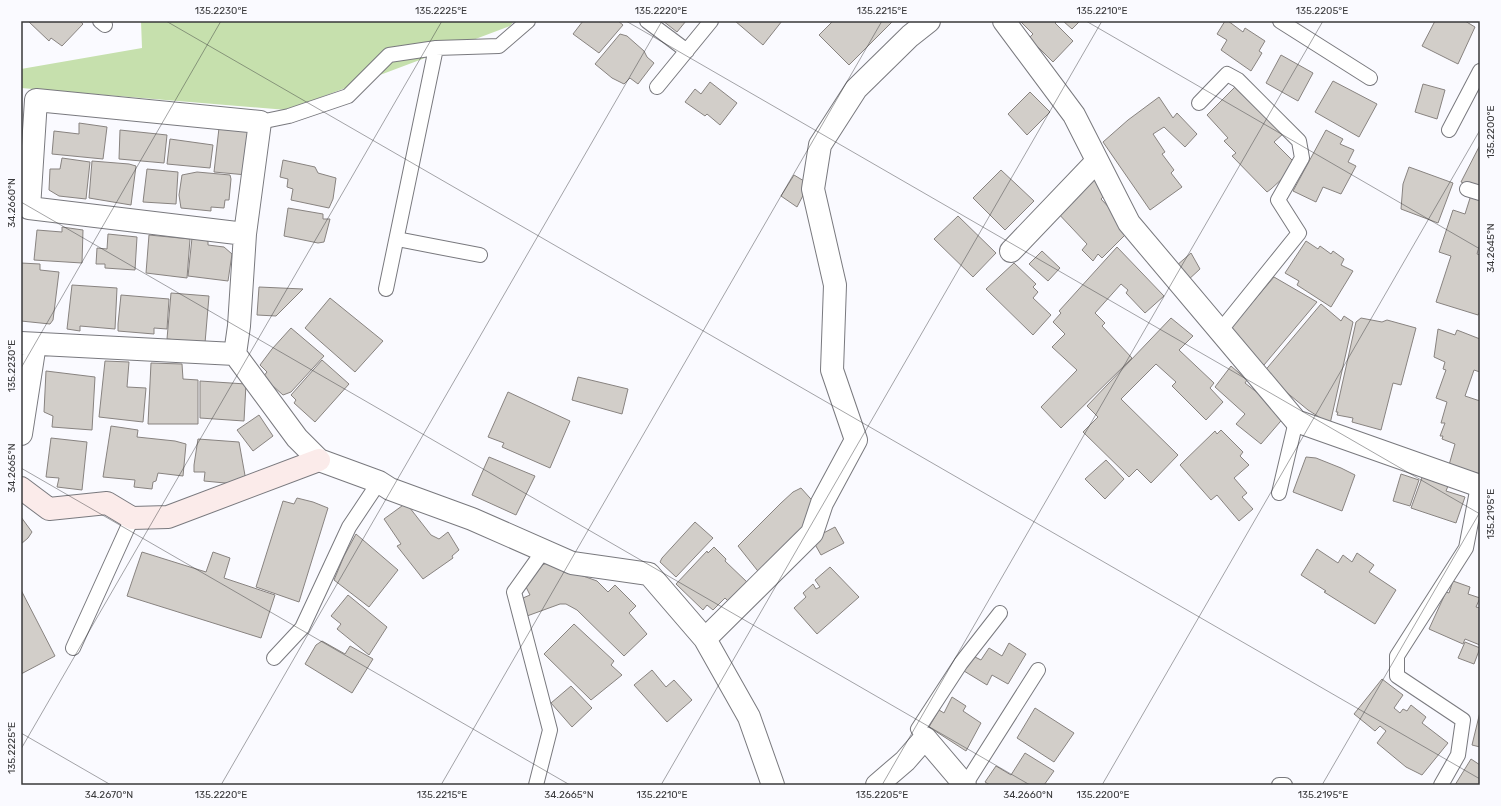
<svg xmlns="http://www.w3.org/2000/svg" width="1501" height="806" viewBox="0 0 1501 806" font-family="Rubik,sans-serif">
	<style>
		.green { fill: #c6e0ad }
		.building { fill: #d2cec9; stroke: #888380 }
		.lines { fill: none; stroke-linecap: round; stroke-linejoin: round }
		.lane-casing { stroke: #79797e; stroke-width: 16 }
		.street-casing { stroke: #79797e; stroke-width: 24 }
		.secondary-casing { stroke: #79797e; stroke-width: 24 }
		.lane { stroke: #fff; stroke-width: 14 }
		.street { stroke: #fff; stroke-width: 22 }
		.secondary { stroke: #fbebea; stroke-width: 22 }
		.ticks { fill: none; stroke: #38383a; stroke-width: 1; stroke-opacity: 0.45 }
		.neatline { fill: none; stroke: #38383a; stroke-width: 1.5 }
		.ticks-label { font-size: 10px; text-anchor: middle; fill: #38383a }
	</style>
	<rect width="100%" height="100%" fill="#fafaff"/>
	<path class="green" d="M141,21H514L510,26L287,110L21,88V69L142,48Z"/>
	<path class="building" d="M28,21H80L83,24L62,46L51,38L49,41Z
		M583,21H618L623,25L599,53L573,34Z
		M663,21H686L677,32Z
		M735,21H782L763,45Z
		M833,21H893L849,65L819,35Z
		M1020,21H1057L1055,23L1073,41L1053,62L1029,38L1033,34Z
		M1063,21H1080L1072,29Z
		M1225,21H1228L1243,32L1245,28L1265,41L1259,51L1262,53L1251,71L1221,50L1227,40L1217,34Z
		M1435,21H1465L1475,27L1458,64L1422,46Z
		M620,34L627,36L644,51L647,57L654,63L638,84L630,78L624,84L612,78L595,64Z
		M1281,55L1313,73L1298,101L1266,83Z
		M1333,81L1377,104L1359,137L1315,112Z
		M710,82L737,103L720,125L707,114L705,116L685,102L695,89L701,94Z
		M1423,84L1445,90L1437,119L1415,112Z
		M1237,85L1284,133L1274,142L1297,165L1271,189L1267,192L1232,156L1236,153L1224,141L1228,138L1207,115Z
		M1030,92L1050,112L1027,135L1008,114Z
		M1159,97L1173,118L1177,113L1197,134L1185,147L1164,127L1153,134L1165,152L1162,154L1174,170L1171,173L1182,187L1150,210L1103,142L1128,120Z
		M79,123L107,127L103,159L52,154L54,131L79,134Z
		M219,128L249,131L247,175L214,172Z
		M120,130L167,135L164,163L119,159Z
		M1326,130L1343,139L1340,144L1354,150L1348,162L1356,166L1341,194L1323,187L1316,202L1293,191Z
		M170,139L213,145L210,168L167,164Z
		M1480,145V190L1461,182Z
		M62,158L90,162L86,199L59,196L49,190L50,169H60Z
		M283,160L315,167L318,173L336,178L333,199L329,208L291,200L293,189L287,187L288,179L280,177Z
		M92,161L129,164L136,166L131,205L89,198Z
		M1409,167L1453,183L1438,223L1401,209L1403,184Z
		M147,169L178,172L176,204L143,202Z
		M1001,170L1034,201L1005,230L973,198Z
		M197,172L230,175L231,179L229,200H225L224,208L211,207V211L181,208L179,195L182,175Z
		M1091,174L1108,192L1101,199L1130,230L1102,258L1098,254L1093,261L1082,250L1087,244L1055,210Z
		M794,175L809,184L797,207L781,196Z
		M1471,195L1480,198V243L1477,254L1480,255V311L1478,315L1436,302L1451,256L1439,252L1453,210L1465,214Z
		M288,208L323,214V219H330L324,242L318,243L284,236Z
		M958,216L996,253L973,277L934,239Z
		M62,227L83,230L82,263L34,260L37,230L62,232Z
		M108,234L137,237L135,270L105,268V264H96L97,248L107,249Z
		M149,235L190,239L187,278L146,273Z
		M192,238L208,241V245L224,247L232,254L228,281L188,276Z
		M1306,241L1318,249L1320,246L1331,254L1333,251L1344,259L1341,265L1353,271L1331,307L1297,285L1299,281L1285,273Z
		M1117,247L1164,296L1145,313L1126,293L1128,290L1121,284L1095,313L1105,323L1102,326L1132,358L1061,428L1041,407L1077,370L1052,347L1065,334L1053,322L1061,313L1059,311Z
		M1042,251L1060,268L1048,281L1029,264Z
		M1191,253L1200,269L1187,281L1176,266Z
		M21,263L40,264V270L59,272L53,320L50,324L21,321Z
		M1014,263L1036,284L1033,287L1038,292L1033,298L1051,315L1033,335L986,289Z
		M1274,277L1317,302L1264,365L1244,349L1247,345L1229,330Z
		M72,285L117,288L115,329L80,326V331L67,329Z
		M259,287L303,289L276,316L257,315Z
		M171,293L209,296L205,343L167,339Z
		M121,295L169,299L167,329L154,328V334L118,331V324Z
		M330,298L383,341L355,372L305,328Z
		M1321,304L1341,321L1344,316L1353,322L1330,424L1308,410L1263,373Z
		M1171,318L1193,336L1179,350L1214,383L1210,388L1223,402L1206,420L1172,386L1176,382L1156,364L1121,399L1178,455L1151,483L1137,469L1129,477L1083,432L1098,417L1087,406Z
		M1361,318L1382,322L1387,320L1416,328L1401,385L1393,383L1381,430L1352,422L1353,418L1337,415L1338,412H1336L1356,322Z
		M291,328L324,356L291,392L283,395L263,377L267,372L260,365L272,349Z
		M1438,329L1455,335L1457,330L1480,339V372L1474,370L1465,396L1480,401V474L1449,465L1455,444L1442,439L1443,436H1440L1445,423H1441L1447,402L1436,398L1446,370L1443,369L1445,362L1434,357Z
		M322,360L349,384L315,422L294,403L296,400L291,395Z
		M105,361L129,362L127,387L146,388L143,422L99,417Z
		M151,363L182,364L183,379L198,380V424H148Z
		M1231,366L1247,380L1245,383L1286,415L1261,444L1236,424L1245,414L1215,387Z
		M46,371L95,377L92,430L52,427L53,416L44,412Z
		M578,377L628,389L622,414L572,400Z
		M200,381L246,384L244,421L200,418Z
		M508,392L570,421L550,468L502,447L504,443L488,437Z
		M259,415L273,436L253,451L237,430Z
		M111,426L138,430L137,437L175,441L186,444L183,476L158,473L156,481L153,482L152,489L134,487L135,480L103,477Z
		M1221,430L1243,452L1240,456L1249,465L1234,478L1247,493L1242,497L1253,509L1239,521L1217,495L1211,500L1180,465L1215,431L1217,434Z
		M51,438L87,442L82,490L57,487L59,478L46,477Z
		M198,439L239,442L246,481L236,484L204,481L205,472H194V465Z
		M489,457L535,476L516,515L472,495Z
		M1306,457L1316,458L1341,468L1355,475L1342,511L1293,492Z
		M1106,460L1124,479L1105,499L1085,479Z
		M1424,472L1450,481L1446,491L1465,497L1456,523L1411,508Z
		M1401,474L1419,480L1410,506L1393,501Z
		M801,488L818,507L801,534L761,575L738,546L781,503L793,492Z
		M297,498L313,502L328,508L299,602L256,587L283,501L294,504Z
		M406,503L431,535L439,539L448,532L459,550L452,556L453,558L423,579L397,546L401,544L384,519Z
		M21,517L32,532L28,538L21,544Z
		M695,522L713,538L676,577L660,562L662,558Z
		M835,527L844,543L821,555L812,539Z
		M356,534L398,570L369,607L334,580L344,556Z
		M714,547L726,559L725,561L748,583L730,603L725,598L713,610L707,605L703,610L676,584L707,551L708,553Z
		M1317,549L1338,563L1343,555L1352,562L1357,553L1374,565L1369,572L1396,590L1375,624L1324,592L1326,591L1301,575Z
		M142,552L206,572L213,552L230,558L224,578L275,595L261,638L127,596Z
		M547,563L597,581L608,592L615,585L636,606L629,613L647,634L624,656L577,610L566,604H560L527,616L523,598L530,595L526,587L542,565Z
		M830,567L859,597L817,634L794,608L806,597L803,593L813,584L816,589L820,587L815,580Z
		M1453,581L1470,587L1468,594L1480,598L1476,607L1480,608V645L1465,639L1463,644L1429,629L1446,592L1449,593Z
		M21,590L55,656L21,674Z
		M348,595L387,627L369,655L337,629L341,624L331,616Z
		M574,624L614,661L611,665L622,675L591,700L544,654Z
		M322,641L345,654L350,646L373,659L352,693L305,664L316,645Z
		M1465,642L1480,648L1474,664L1458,658Z
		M1009,643L1026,654L1008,684L992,675L987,685L964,671L973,656L981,660L989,648L1002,656Z
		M652,670L666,687L674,680L692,700L667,722L634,685Z
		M1382,679L1403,695L1394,708L1400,713L1403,709L1407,711L1411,705L1426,717L1422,723L1448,743L1422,775L1406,767L1377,743L1386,731L1380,726L1375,731L1354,714Z
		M571,686L592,708L572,727L551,703Z
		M952,697L966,706L963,711L981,723L966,751L929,727L939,710L944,713Z
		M1035,708L1074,733L1054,762L1017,738Z
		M1480,712V747L1472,745Z
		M1025,753L1054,771L1044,785H990L985,782L996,766L1011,775Z
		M1471,759L1480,765V785H1455Z"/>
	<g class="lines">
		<g class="lane-casing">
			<path id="lane" d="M100,21L105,25
				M647,21L687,51
				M1280,21L1370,78
				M657,87L711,21
				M1199,103L1227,74L1238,80L1299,141L1302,158L1278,200L1299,233L1220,331
				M260,122L289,116L348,96L389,55L436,48L499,46L528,21
				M1449,130L1480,71
				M1467,189L1480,193
				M397,239L480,255
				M386,289L436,48
				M1279,493L1296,421
				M73,648L132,518
				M274,658L302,628L349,527L379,482
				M925,738L918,729L961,663L1000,613
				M536,785L550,730L514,592L544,550
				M965,785L1038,670
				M1279,785H1285
				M1441,785L1458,755L1463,720L1397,676V656L1466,548L1478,486"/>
		</g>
		<g class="street-casing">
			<path id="street" d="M1004,21L1074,115L1129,223L1296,421L1480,486
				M1011,251L1097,161
				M21,343L235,354L297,438L319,460L379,482L390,489L472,519L572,563L649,574L705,639L749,717L773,785
				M235,354L239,326L245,234L260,122L36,100L29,208L245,234
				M21,434L35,344
				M705,639L812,533L822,503L856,440L832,370L835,285L813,189L820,145L856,89L910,36L929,21
				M877,785L905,761L925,738L965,785"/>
		</g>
		<g class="secondary-casing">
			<path id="secondary" d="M21,488L49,509L107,503L132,518L168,517L319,460"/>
		</g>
		<use href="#lane" class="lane"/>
		<use href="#street" class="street"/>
		<use href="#secondary" class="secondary"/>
	</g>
	<path class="ticks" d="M166,21L1480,779M626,21L1480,514M1086,21L1480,249M21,202L1030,785M21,368L221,21M21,468L570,785M21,733L111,785M21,749L442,21M221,785L662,21M441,785L882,21M661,785L1102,21M882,785L1323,21M1102,785L1480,130M1322,785L1480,512"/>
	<rect width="1501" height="806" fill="none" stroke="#fafaff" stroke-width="44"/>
	<rect x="22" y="22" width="1457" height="762" class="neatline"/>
	<g class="ticks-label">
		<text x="221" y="14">135.2230°E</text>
		<text x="441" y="14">135.2225°E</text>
		<text x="661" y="14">135.2220°E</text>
		<text x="882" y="14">135.2215°E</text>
		<text x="1102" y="14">135.2210°E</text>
		<text x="1322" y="14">135.2205°E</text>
		<text transform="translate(1490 132) rotate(-90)" y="4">135.2200°E</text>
		<text transform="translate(11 203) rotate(-90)" y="4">34.2660°N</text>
		<text transform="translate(1490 248) rotate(-90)" y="4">34.2645°N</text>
		<text transform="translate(11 366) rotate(-90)" y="4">135.2230°E</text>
		<text transform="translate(11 468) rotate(-90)" y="4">34.2665°N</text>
		<text transform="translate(1490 514) rotate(-90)" y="4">135.2195°E</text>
		<text transform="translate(11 748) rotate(-90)" y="4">135.2225°E</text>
		<text x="109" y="798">34.2670°N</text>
		<text x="221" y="798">135.2220°E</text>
		<text x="442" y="798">135.2215°E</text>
		<text x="569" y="798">34.2665°N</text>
		<text x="662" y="798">135.2210°E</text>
		<text x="882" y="798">135.2205°E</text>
		<text x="1028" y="798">34.2660°N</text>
		<text x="1103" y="798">135.2200°E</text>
		<text x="1323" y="798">135.2195°E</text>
	</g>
</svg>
